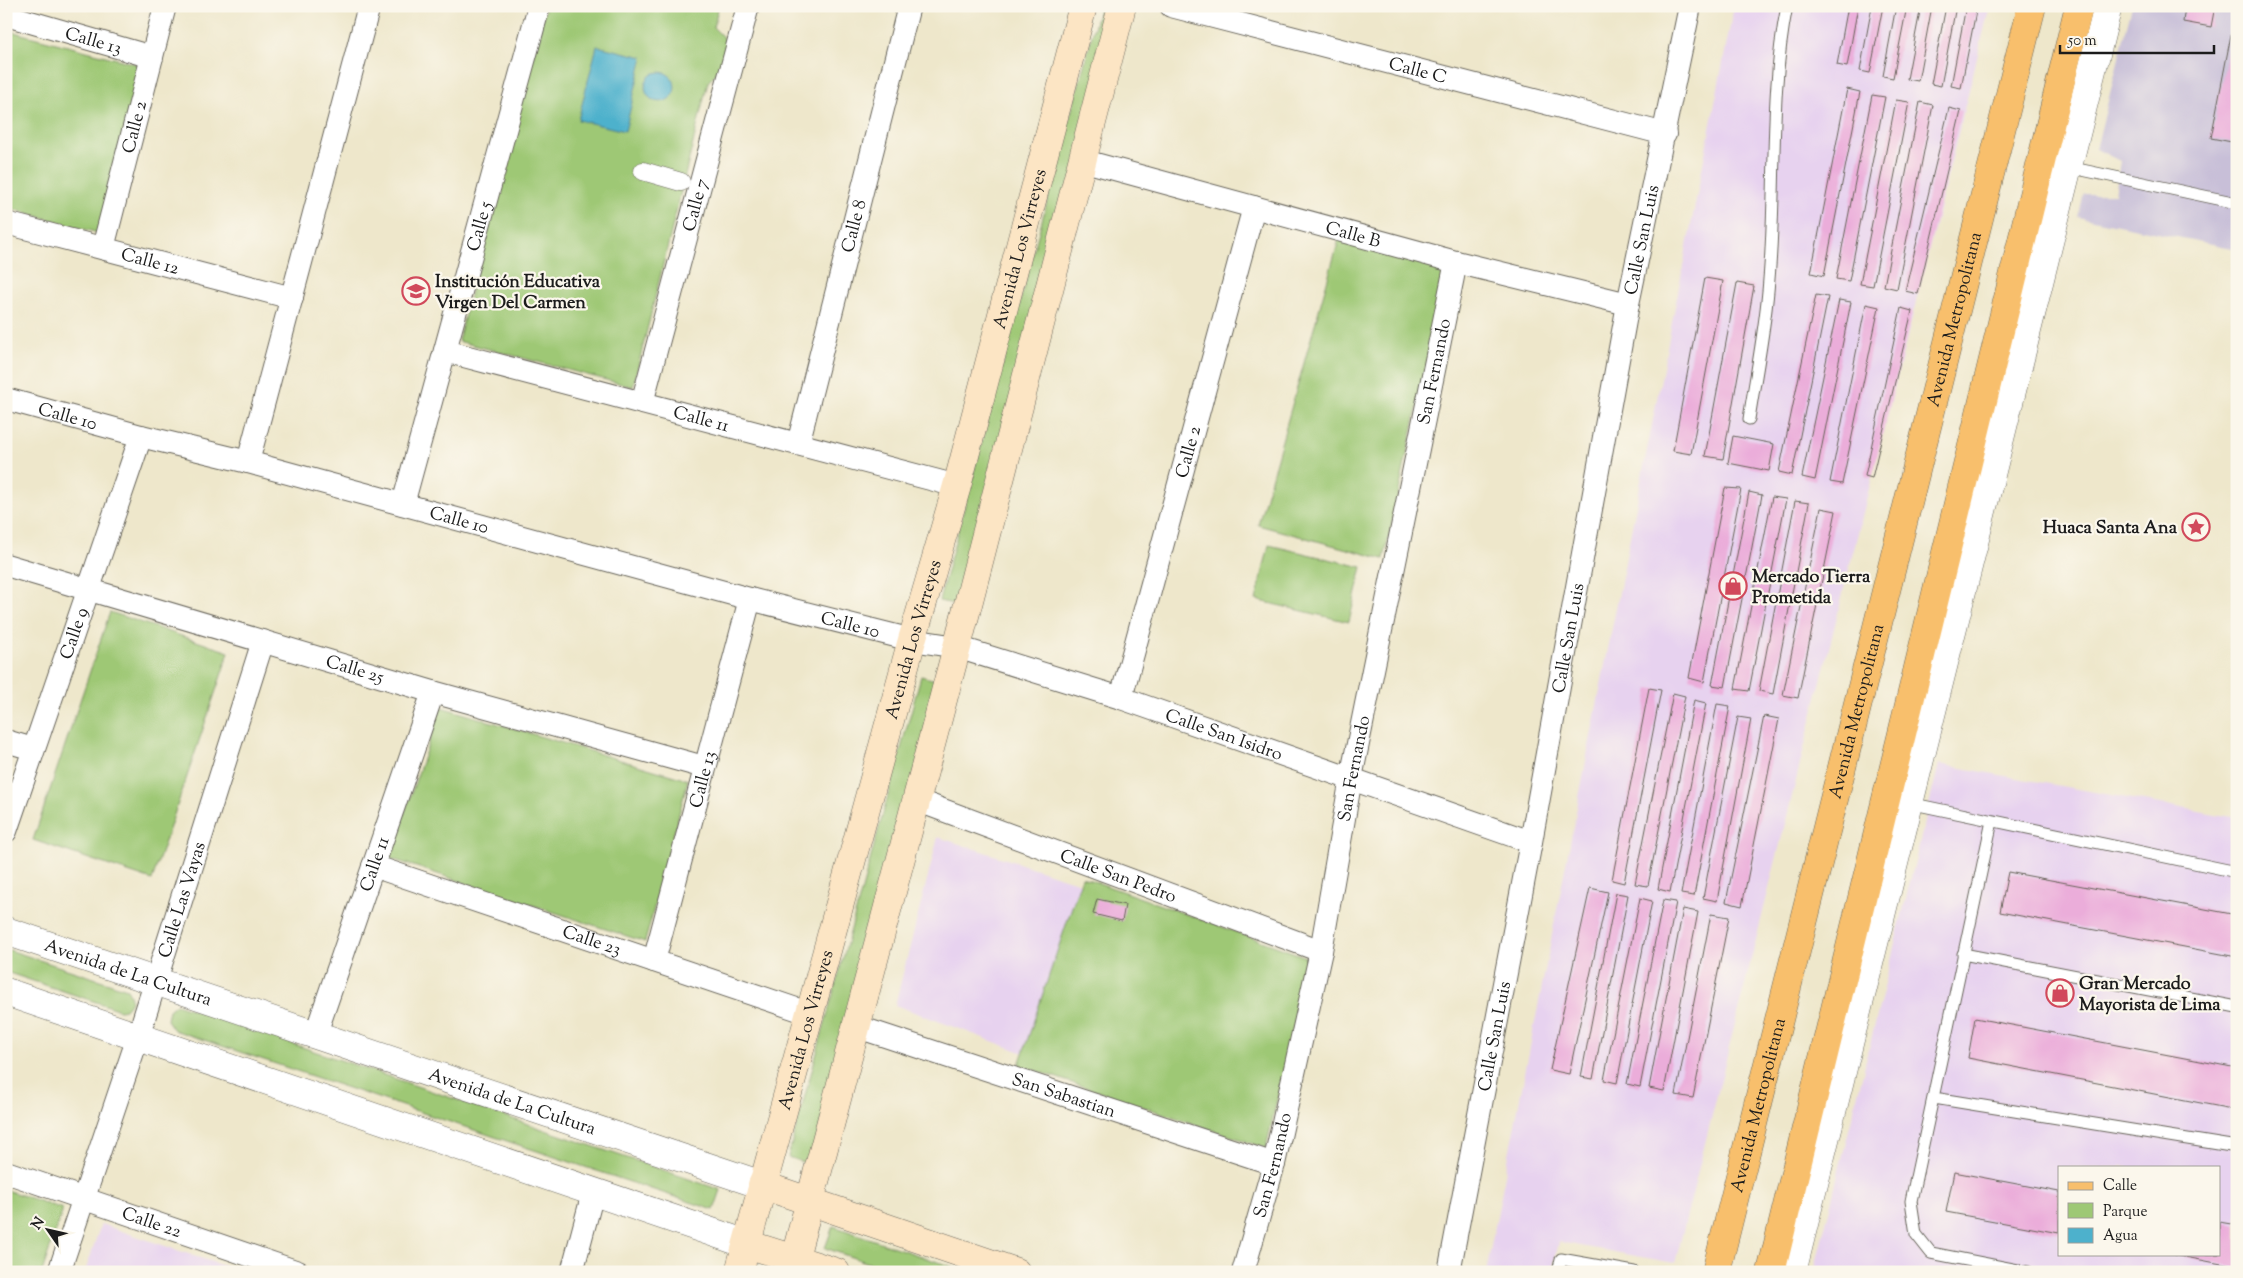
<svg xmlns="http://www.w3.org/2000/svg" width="2243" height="1278" viewBox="0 0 2243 1278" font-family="'Sorts Mill Goudy',serif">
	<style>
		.built { fill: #e7d2ef; fill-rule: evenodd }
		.industrial { fill: #c8bfd8 }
		.green { fill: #9ec875; stroke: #5d7248 }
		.water { fill: #4db1cc; stroke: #346674 }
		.building { fill: #ebadda }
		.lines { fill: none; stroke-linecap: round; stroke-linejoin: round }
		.service-casing { stroke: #666359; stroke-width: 13 }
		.pedestrian-casing { stroke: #666359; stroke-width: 19 }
		.minor-casing { stroke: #666359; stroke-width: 24 }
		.tertiary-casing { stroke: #666359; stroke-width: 29 }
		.secondary-casing { stroke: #666359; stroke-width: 29 }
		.primary-casing { stroke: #666359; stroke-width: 29 }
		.service { stroke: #fff; stroke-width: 11 }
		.pedestrian { stroke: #fff; stroke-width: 18 }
		.minor { stroke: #fff; stroke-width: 22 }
		.tertiary { stroke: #fff; stroke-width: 28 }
		.secondary { stroke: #fce5c4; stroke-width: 28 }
		.primary { stroke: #f8bf6c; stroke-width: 28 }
		.labels { text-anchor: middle; stroke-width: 4.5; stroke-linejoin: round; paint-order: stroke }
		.street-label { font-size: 18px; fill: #1c1c1c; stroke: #fbf7ec }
		.poi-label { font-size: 18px; font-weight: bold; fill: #1c1c1c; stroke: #fbf7ec; text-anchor: start }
	</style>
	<rect width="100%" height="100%" fill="#fbf7ec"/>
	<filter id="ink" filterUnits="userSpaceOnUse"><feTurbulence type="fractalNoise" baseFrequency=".02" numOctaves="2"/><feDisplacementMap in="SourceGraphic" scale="10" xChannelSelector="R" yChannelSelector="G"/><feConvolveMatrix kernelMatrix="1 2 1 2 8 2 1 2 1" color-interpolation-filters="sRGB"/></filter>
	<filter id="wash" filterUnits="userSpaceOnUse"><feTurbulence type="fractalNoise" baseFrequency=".0096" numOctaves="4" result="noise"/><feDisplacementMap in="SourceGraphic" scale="20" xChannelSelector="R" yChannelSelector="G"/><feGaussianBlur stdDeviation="1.12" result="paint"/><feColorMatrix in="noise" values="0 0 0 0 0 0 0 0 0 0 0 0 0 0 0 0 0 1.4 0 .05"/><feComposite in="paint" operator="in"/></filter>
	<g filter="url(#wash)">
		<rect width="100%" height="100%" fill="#eee7cb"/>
		<path class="built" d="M1734,6H1990L1675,1263L1559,1242L1552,1272H1486Z
			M1939,764L2237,818V1272H1814ZM2059,1167H2219V1254H2059Z
			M938,837L1080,883L1024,1053L895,1005Z
			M101,1224L241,1272H85Z"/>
		<path class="industrial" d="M2132,6H2237V249L2078,217L2084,194H2115L2120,161L2096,149Z"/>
		<path class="green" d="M546,6H719L713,27L729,43L723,66L708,82L633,387L458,341Z
			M1100,6H1119L959,605L939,601Z
			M6,30L144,66L98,233L6,207Z
			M1340,236L1441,264L1447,272L1384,559L1258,525Z
			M1269,545L1362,567L1349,622L1256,600Z
			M110,612L229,652L152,880L33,840Z
			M921,676L939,681L810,1165L788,1157Z
			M441,707L688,780L645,942L389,858Z
			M1082,877L1309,958L1266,1148L1019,1065Z
			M6,949L127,989C133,998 132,1002 125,1009L120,1010L6,972Z
			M176,1004L721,1190L714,1210L174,1030L167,1020L169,1010Z
			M6,1190L63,1209L42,1272H6Z
			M833,1226L967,1272H895L825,1248Z"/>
		<path class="water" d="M597,46L643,57L625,131L578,120Z
			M645 87a15 15 0 1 1 30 0a15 15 0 1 1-30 0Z"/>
		<g id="blocks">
			<path class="building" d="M1848,6H1858L1847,67L1837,65Z
				M1872,6H1883L1870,73L1860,71Z
				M1896,6H1907L1893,78L1883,76Z
				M1921,6H1932L1918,81L1907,79Z
				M1946,6H1956L1941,86L1931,84Z
				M1966,6H1977L1961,88L1951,86Z
				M2185,6H2215L2211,27L2183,22Z
				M2236,9H2237V143L2211,138Z
				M1847,89L1860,92L1824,276L1811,273Z
				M1872,95L1885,97L1849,281L1836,279Z
				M1896,100L1909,102L1873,286L1860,284Z
				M1920,102L1933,105L1897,289L1884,286Z
				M1949,108L1961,111L1918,294L1905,291Z
				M1705,278L1723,281L1691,454L1673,451Z
				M1737,283L1754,286L1723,459L1705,456Z
				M1816,295L1828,297L1792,475L1779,472Z
				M1839,300L1851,302L1815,480L1802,477Z
				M1866,304L1879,307L1842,484L1830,482Z
				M1901,308L1912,311L1872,478L1865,476Z
				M1733,436L1774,444L1769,471L1728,463Z
				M1725,488L1741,489L1704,682L1689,678Z
				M1749,492L1762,495L1725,687L1712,685Z
				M1772,497L1786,499L1749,691L1735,689Z
				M1795,501L1809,503L1773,694L1759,691Z
				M1821,508L1836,511L1798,698L1783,695Z
				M1649,688L1661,690L1624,883L1612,880Z
				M1673,693L1685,696L1648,886L1635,884Z
				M1694,700L1706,703L1670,892L1658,889Z
				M1717,704L1730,706L1694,896L1681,894Z
				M1764,716L1779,719L1742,906L1726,902Z
				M1738,717L1751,719L1717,901L1703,898Z
				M2008,872L2237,915V957L2000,912Z
				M1590,888L1608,892L1569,1074L1550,1070Z
				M1616,893L1628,895L1593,1079L1581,1077Z
				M1640,898L1652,901L1617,1083L1604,1080Z
				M1097,899L1125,905L1122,921L1093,914Z
				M1663,900L1676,902L1640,1087L1627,1084Z
				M1683,909L1698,912L1664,1091L1649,1088Z
				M1711,914L1729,917L1693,1098L1676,1095Z
				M1975,1018L2237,1068V1110L1968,1058Z
				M1954,1172L2059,1192V1233L1946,1212Z
				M2219,1222L2237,1225V1267L2175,1255L2219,1254Z"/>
		</g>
	</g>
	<g filter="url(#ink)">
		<use href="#blocks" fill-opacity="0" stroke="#666359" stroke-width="1"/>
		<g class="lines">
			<g class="service-casing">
				<path id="service" d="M2068,167L2237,203
					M1749,419C1756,373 1766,326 1769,279C1777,189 1769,95 1787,6
					M1909,803L2237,872
					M1992,821L1911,1201L1916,1234L1931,1253L2028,1272
					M1963,954L2237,1007
					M1934,1098L2237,1147
					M1558,1272L1561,1259L1634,1272"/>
			</g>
			<g class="pedestrian-casing">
				<path id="pedestrian" d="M643,171L681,182"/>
			</g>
			<g class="minor-casing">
				<g id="minor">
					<path id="s1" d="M1171,6L1665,134"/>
					<path id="s2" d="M6,15L152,57"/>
					<path id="s3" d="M1081,160L1456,262L1628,304"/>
					<path id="s4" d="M6,223L292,298"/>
					<path id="s5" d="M103,248L165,6"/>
					<path id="s6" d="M445,351L957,486"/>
					<path id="s7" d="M6,399L141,436L248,462L750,599L912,640L957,647L1121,698L1531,842"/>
					<path id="s8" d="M642,403L748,6"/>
					<path id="s9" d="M798,444L909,6"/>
					<path d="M248,462L369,6"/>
					<path id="s10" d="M403,504L539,6"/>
					<path id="s11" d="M6,565L433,692L704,767"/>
					<path id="s12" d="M1121,698L1254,207"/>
					<path d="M6,741L33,749"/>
					<path id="s13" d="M916,800L1321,951"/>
					<path id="s14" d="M6,831L141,436"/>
					<path id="s15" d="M373,866L811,1014"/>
					<path id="s16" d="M654,961L750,599"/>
					<path id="s17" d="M855,1026L1274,1164"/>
					<path id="s18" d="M315,1036L433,692"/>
					<path id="s19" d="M6,1172L298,1272"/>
					<path id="s20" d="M59,1272L138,1037L263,641"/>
					<path d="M572,1272L593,1193"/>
					<path id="s21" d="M1243,1272L1274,1164L1321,951L1351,778L1456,262"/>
					<path id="s22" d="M1449,1272L1531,842L1628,304L1690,6"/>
				</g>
			</g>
			<g class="tertiary-casing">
				<g id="tertiary">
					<path id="s23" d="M6,931L762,1185"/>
					<path d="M6,992L747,1244"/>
					<path d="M1792,1272L2108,6"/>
				</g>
			</g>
			<g class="secondary-casing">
				<g id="secondary">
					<path d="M762,1185L1016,1272"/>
					<path d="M747,1244L836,1272"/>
					<path id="s24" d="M739,1272L912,640L957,486L1083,6"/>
					<path d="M791,1272L957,647L1122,6"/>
				</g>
			</g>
			<g class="primary-casing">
				<g id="primary">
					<path id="s25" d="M1716,1272L2032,6"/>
					<path d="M1771,1272L2079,6"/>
				</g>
			</g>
			<use href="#service" class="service"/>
			<use href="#pedestrian" class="pedestrian"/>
			<use href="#minor" class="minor"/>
			<use href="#tertiary" class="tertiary"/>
			<use href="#secondary" class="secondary"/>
			<use href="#primary" class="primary"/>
		</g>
	</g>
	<defs>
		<g id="school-ring" transform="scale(1.4375)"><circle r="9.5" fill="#fbf7ec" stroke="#d1495b" stroke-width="1.5"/><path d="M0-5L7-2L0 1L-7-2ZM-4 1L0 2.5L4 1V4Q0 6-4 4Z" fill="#d1495b"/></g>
		<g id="sight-ring" transform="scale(1.4375)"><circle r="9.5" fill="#fbf7ec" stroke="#d1495b" stroke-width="1.5"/><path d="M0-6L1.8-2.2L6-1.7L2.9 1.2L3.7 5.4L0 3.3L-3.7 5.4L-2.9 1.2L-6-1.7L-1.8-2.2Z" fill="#d1495b"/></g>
		<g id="shop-ring" transform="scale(1.4375)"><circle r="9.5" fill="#fbf7ec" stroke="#d1495b" stroke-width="1.5"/><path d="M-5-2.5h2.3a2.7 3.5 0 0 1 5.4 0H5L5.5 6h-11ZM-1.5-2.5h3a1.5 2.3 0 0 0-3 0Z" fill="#d1495b"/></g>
	</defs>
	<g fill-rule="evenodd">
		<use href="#school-ring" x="416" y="291"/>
		<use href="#sight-ring" x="2196" y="527"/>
		<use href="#shop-ring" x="1733" y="586"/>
		<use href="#shop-ring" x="2060" y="993"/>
	</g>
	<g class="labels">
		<g class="street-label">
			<text dy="6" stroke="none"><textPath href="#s2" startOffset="91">Calle 13</textPath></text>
			<text dy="6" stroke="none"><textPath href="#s1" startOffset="255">Calle C</textPath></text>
			<text dy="6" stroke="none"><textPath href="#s5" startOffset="125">Calle 2</textPath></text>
			<text dy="6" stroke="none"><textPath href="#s8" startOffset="205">Calle 7</textPath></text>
			<text dy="6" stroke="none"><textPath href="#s9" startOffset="225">Calle 8</textPath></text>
			<text dy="6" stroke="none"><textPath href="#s10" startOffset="288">Calle 5</textPath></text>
			<text dy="6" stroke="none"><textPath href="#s3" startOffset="282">Calle B</textPath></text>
			<text dy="6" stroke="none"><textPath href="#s22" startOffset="1050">Calle San Luis</textPath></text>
			<text dy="6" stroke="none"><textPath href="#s24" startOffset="1061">Avenida Los Virreyes</textPath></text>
			<text dy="6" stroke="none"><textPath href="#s4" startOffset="149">Calle 12</textPath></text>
			<text dy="6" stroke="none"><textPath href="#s25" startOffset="982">Avenida Metropolitana</textPath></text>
			<text dy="6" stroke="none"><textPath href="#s21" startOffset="921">San Fernando</textPath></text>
			<text dy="6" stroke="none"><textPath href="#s7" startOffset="64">Calle 10</textPath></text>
			<text dy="6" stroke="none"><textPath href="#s6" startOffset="265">Calle 11</textPath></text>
			<text dy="6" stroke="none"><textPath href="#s12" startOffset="255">Calle 2</textPath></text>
			<text dy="6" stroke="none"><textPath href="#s7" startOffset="469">Calle 10</textPath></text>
			<text dy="6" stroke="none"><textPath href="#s7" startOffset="874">Calle 10</textPath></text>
			<text dy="6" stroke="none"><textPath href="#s14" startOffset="209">Calle 9</textPath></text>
			<text dy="6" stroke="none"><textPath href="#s22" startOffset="645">Calle San Luis</textPath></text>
			<text dy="6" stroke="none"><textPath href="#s24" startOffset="656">Avenida Los Virreyes</textPath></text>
			<text dy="6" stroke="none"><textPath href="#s11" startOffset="364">Calle 25</textPath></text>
			<text dy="6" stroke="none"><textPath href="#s25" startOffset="578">Avenida Metropolitana</textPath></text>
			<text dy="6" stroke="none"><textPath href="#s7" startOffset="1264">Calle San Isidro</textPath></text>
			<text dy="6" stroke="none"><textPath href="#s21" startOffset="516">San Fernando</textPath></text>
			<text dy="6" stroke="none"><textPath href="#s16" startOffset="188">Calle 13</textPath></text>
			<text dy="6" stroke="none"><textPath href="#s18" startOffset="182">Calle 11</textPath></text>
			<text dy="6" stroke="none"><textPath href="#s13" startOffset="216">Calle San Pedro</textPath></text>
			<text dy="6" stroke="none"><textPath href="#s20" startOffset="392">Calle Las Vayas</textPath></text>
			<text dy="6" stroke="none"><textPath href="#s15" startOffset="231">Calle 23</textPath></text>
			<text dy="6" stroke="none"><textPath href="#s23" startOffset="129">Avenida de La Cultura</textPath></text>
			<text dy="6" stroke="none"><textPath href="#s24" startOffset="251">Avenida Los Virreyes</textPath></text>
			<text dy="6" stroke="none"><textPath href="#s22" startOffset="240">Calle San Luis</textPath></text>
			<text dy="6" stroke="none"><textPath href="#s17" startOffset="220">San Sabastian</textPath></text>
			<text dy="6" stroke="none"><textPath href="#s23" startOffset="534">Avenida de La Cultura</textPath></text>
			<text dy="6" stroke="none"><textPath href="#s25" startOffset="172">Avenida Metropolitana</textPath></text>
			<text dy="6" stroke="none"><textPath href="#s21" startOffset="111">San Fernando</textPath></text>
			<text dy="6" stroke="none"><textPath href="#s19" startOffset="154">Calle 22</textPath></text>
		</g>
		<g class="poi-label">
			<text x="435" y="287">Institución Educativa<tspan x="435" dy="21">Virgen Del Carmen</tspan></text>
			<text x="2177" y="533" text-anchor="end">Huaca Santa Ana</text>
			<text x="1752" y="582">Mercado Tierra<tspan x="1752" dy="21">Prometida</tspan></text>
			<text x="2079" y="989">Gran Mercado<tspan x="2079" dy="21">Mayorista de Lima</tspan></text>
		</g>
	</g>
	<rect width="2243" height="1278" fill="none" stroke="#fbf7ec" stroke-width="25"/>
	<rect x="2058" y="1166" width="162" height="90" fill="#fbf7ec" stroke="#a29f99"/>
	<rect x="2068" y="1182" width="25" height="8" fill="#f8bf6c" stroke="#a29f99"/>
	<text x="2103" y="1190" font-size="15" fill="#1c1c1c">Calle</text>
	<rect x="2068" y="1203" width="25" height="15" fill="#9ec875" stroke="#a29f99"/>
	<text x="2103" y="1216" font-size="15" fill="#1c1c1c">Parque</text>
	<rect x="2068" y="1228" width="25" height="15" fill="#4db1cc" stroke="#a29f99"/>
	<text x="2103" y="1240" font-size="15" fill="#1c1c1c">Agua</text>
	<g transform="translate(48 1230) rotate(304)" stroke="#fbf7ec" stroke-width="4" paint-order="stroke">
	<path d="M0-4L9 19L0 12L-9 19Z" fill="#1c1c1c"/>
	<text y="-8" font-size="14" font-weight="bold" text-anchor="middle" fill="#1c1c1c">N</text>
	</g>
	<path d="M2060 45v8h154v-8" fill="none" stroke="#1c1c1c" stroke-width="2.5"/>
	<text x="2068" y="45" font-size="15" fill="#1c1c1c" stroke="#fbf7ec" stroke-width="4" paint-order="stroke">50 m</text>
</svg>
